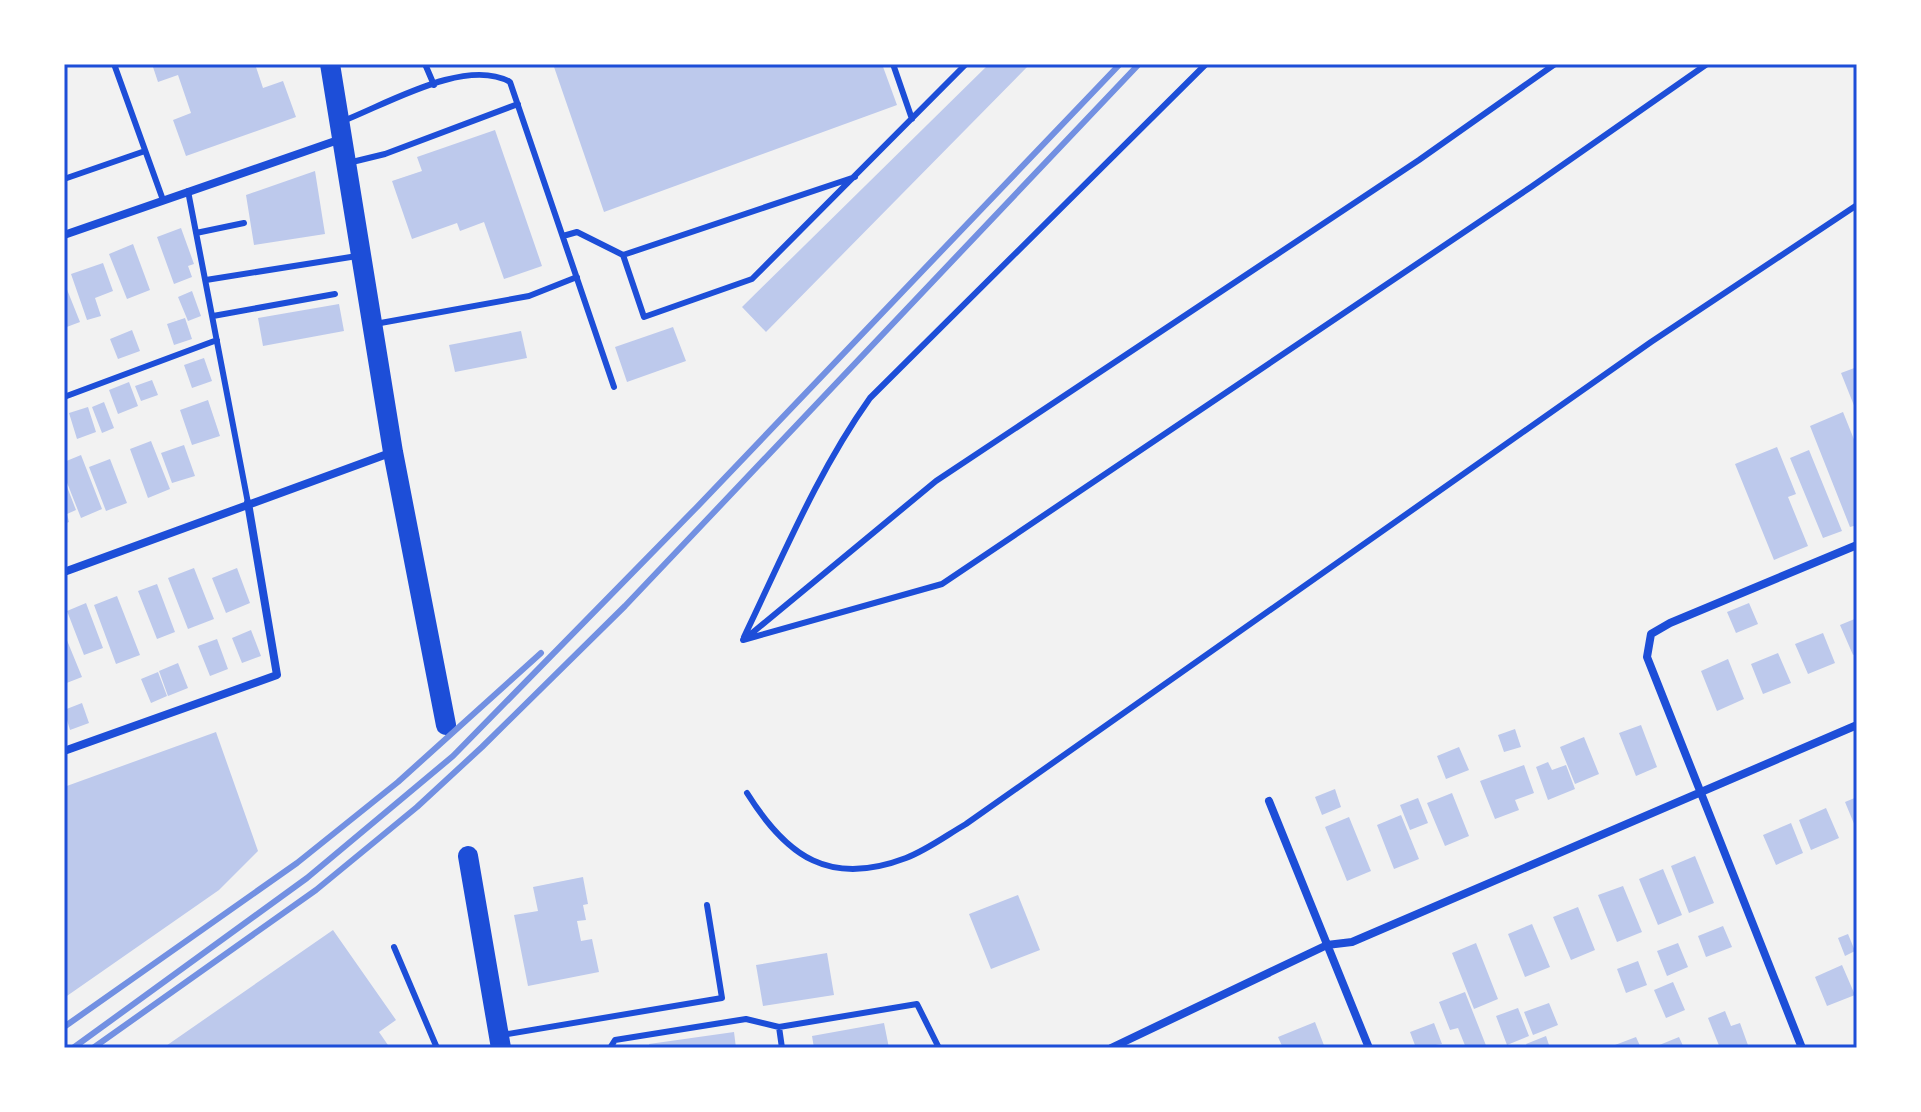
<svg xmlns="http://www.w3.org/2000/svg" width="1921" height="1112" viewBox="0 0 1921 1112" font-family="'Source Sans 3',sans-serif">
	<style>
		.building { fill: #bdc9ec }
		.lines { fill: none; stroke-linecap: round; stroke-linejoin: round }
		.service { stroke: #1d4ed8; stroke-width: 6 }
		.minor { stroke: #1d4ed8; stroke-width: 8 }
		.primary { stroke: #1d4ed8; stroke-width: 20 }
		.rail { stroke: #7290e2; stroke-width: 6 }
		.neatline { fill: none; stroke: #1d4ed8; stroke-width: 3 }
	</style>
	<rect width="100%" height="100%" fill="#f2f2f2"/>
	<path class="building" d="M152,64H255L263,88L283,81L296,117L186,156L173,120L191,113L178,75L158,82Z
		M553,64H882L897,105L604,212Z
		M989,64H1030L766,332L742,307Z
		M495,130L542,266L504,279L484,222L460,231L457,223L412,239L392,181L422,171L417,157Z
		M315,171L325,234L254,245L246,195Z
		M181,228L194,264L188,266L192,277L174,284L157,237Z
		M133,244L150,290L127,299L109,254Z
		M103,263L113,291L95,298L101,316L87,320L71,274Z
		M64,282L80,322L64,328Z
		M192,291L201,316L188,321L178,297Z
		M339,304L344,331L263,346L258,318Z
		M185,318L192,339L174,345L167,324Z
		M673,327L686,361L627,382L615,347Z
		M132,330L140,351L118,359L110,339Z
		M521,331L527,358L455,372L449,345Z
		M204,358L212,381L192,388L184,365Z
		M1857,367V413L1841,373Z
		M152,380L158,395L141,401L135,386Z
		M129,382L138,406L118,414L109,390Z
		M208,400L220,436L192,445L180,410Z
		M104,402L114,428L102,433L92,407Z
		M88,407L96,432L77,439L69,413Z
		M1843,412L1857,447V525L1850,527L1810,426Z
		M151,441L170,489L148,498L130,449Z
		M184,445L195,476L172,483L161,453Z
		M1777,447L1796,494L1788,497L1808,546L1774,560L1735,464Z
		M1809,450L1842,531L1823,538L1790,458Z
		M81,455L102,509L81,518L64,475V462Z
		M110,459L127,503L106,511L89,467Z
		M64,479L76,510L67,514L69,522L64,524Z
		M194,568L214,619L188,629L168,578Z
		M237,568L250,603L226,613L212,578Z
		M157,584L175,632L157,639L138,591Z
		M117,596L140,655L116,664L94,605Z
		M86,603L103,648L84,655L67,611Z
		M1749,603L1758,624L1736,633L1727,612Z
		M1857,618V653L1853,655L1840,625Z
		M251,630L261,656L242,663L232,638Z
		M64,633L82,677L64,684Z
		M1823,633L1835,663L1808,674L1795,644Z
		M217,639L228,669L210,676L198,646Z
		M1778,653L1791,683L1763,694L1751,664Z
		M1728,659L1744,699L1717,711L1701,671Z
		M178,663L188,688L168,696L159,671Z
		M158,672L167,696L151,703L141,679Z
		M82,703L89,723L70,730L64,710Z
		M1641,725L1657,767L1636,776L1619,733Z
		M1515,729L1521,747L1504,752L1498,735Z
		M216,732L258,851L219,890L64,998V787Z
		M1584,737L1599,774L1575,784L1560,747Z
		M1459,747L1469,770L1446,779L1437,756Z
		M1548,762L1552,770L1566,765L1575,789L1548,800L1536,767Z
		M1524,765L1534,793L1515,800L1519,810L1495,819L1480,781Z
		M1335,789L1341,807L1322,815L1315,797Z
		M1452,793L1469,836L1445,846L1427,803Z
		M1857,797V831L1845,802Z
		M1418,798L1428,823L1410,830L1400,805Z
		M1826,808L1839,838L1811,850L1799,820Z
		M1401,815L1419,859L1394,869L1377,825Z
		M1349,817L1371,871L1347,881L1325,827Z
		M1791,823L1803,853L1776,865L1763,835Z
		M1695,856L1714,903L1689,913L1671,866Z
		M1663,869L1682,915L1658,925L1639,879Z
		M583,877L588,904L583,905L586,920L577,921L581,941L592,939L599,972L528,986L514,915L538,911L533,887Z
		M1623,886L1642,932L1617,942L1598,895Z
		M1018,895L1040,950L991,969L969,914Z
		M1578,907L1595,950L1571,960L1553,917Z
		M1532,924L1550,967L1525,977L1508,934Z
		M1723,926L1732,947L1706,957L1698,936Z
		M333,930L396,1020L379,1032L390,1048H163Z
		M1848,934L1855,951L1845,956L1838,938Z
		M1476,943L1498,999L1474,1009L1452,953Z
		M1678,943L1688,967L1667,976L1657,951Z
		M827,953L834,995L763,1006L756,965Z
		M1638,961L1647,985L1626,993L1617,969Z
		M1842,965L1855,995L1827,1006L1815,977Z
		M1673,982L1685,1010L1666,1018L1654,990Z
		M1465,992L1487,1048H1466L1458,1028L1450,1030L1439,1002Z
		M1549,1003L1558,1025L1533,1035L1524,1012Z
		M1518,1008L1529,1036L1507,1045L1496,1016Z
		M1725,1011L1731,1026L1740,1023L1749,1048H1720L1708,1018Z
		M1315,1022L1325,1048H1283L1278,1037Z
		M884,1023L889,1048H814L812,1036Z
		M1434,1023L1442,1044L1416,1048L1410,1032Z
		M734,1032L736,1048H650L649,1044Z
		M1546,1036L1550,1048H1528L1526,1044Z
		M1636,1037L1641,1048H1616L1615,1045Z
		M1679,1037L1684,1048H1652Z"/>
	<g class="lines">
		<path class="service" d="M114,64L163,200
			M425,64L434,85
			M893,64L912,119
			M343,121C387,104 466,57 510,82L614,387
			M348,163L385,154L518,104
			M855,177L623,255L644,317L752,279L966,64
			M64,179L145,151
			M188,191L248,503
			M196,233L244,223
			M563,236L577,232L623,255
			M206,280L357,256
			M213,316L335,294
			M375,324L529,296L577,277
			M64,397L217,340
			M744,637C783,556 818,471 870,398L1206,64
			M746,638L936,481L1419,160L1555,64
			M743,640L942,584L1531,187L1707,64
			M747,793C787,857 830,887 906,858C927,850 947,835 966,824L1651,342L1857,205
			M394,947L437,1048
			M502,1035L722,998L707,905
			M610,1048L615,1040L746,1019L779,1027
			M782,1048L779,1027L917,1004L939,1048"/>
		<path class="minor" d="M64,235L341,139
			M64,572L390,453
			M64,751L277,675L248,503
			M1269,801L1369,1048
			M1111,1048L1327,945L1352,942L1857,725
			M1802,1048L1647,657L1651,634L1670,623L1857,545"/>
		<path class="primary" d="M330,64L393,452L446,725
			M468,856L501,1048"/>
		<path class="rail" d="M64,1027L297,863L398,782L541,653
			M73,1048L307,878L453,756L696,508L1120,64
			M93,1048L316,890L417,807L482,747L625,606L1139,64"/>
	</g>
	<rect width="1921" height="1112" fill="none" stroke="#ffffff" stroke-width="132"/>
	<rect x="66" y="66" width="1789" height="980" class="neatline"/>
</svg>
